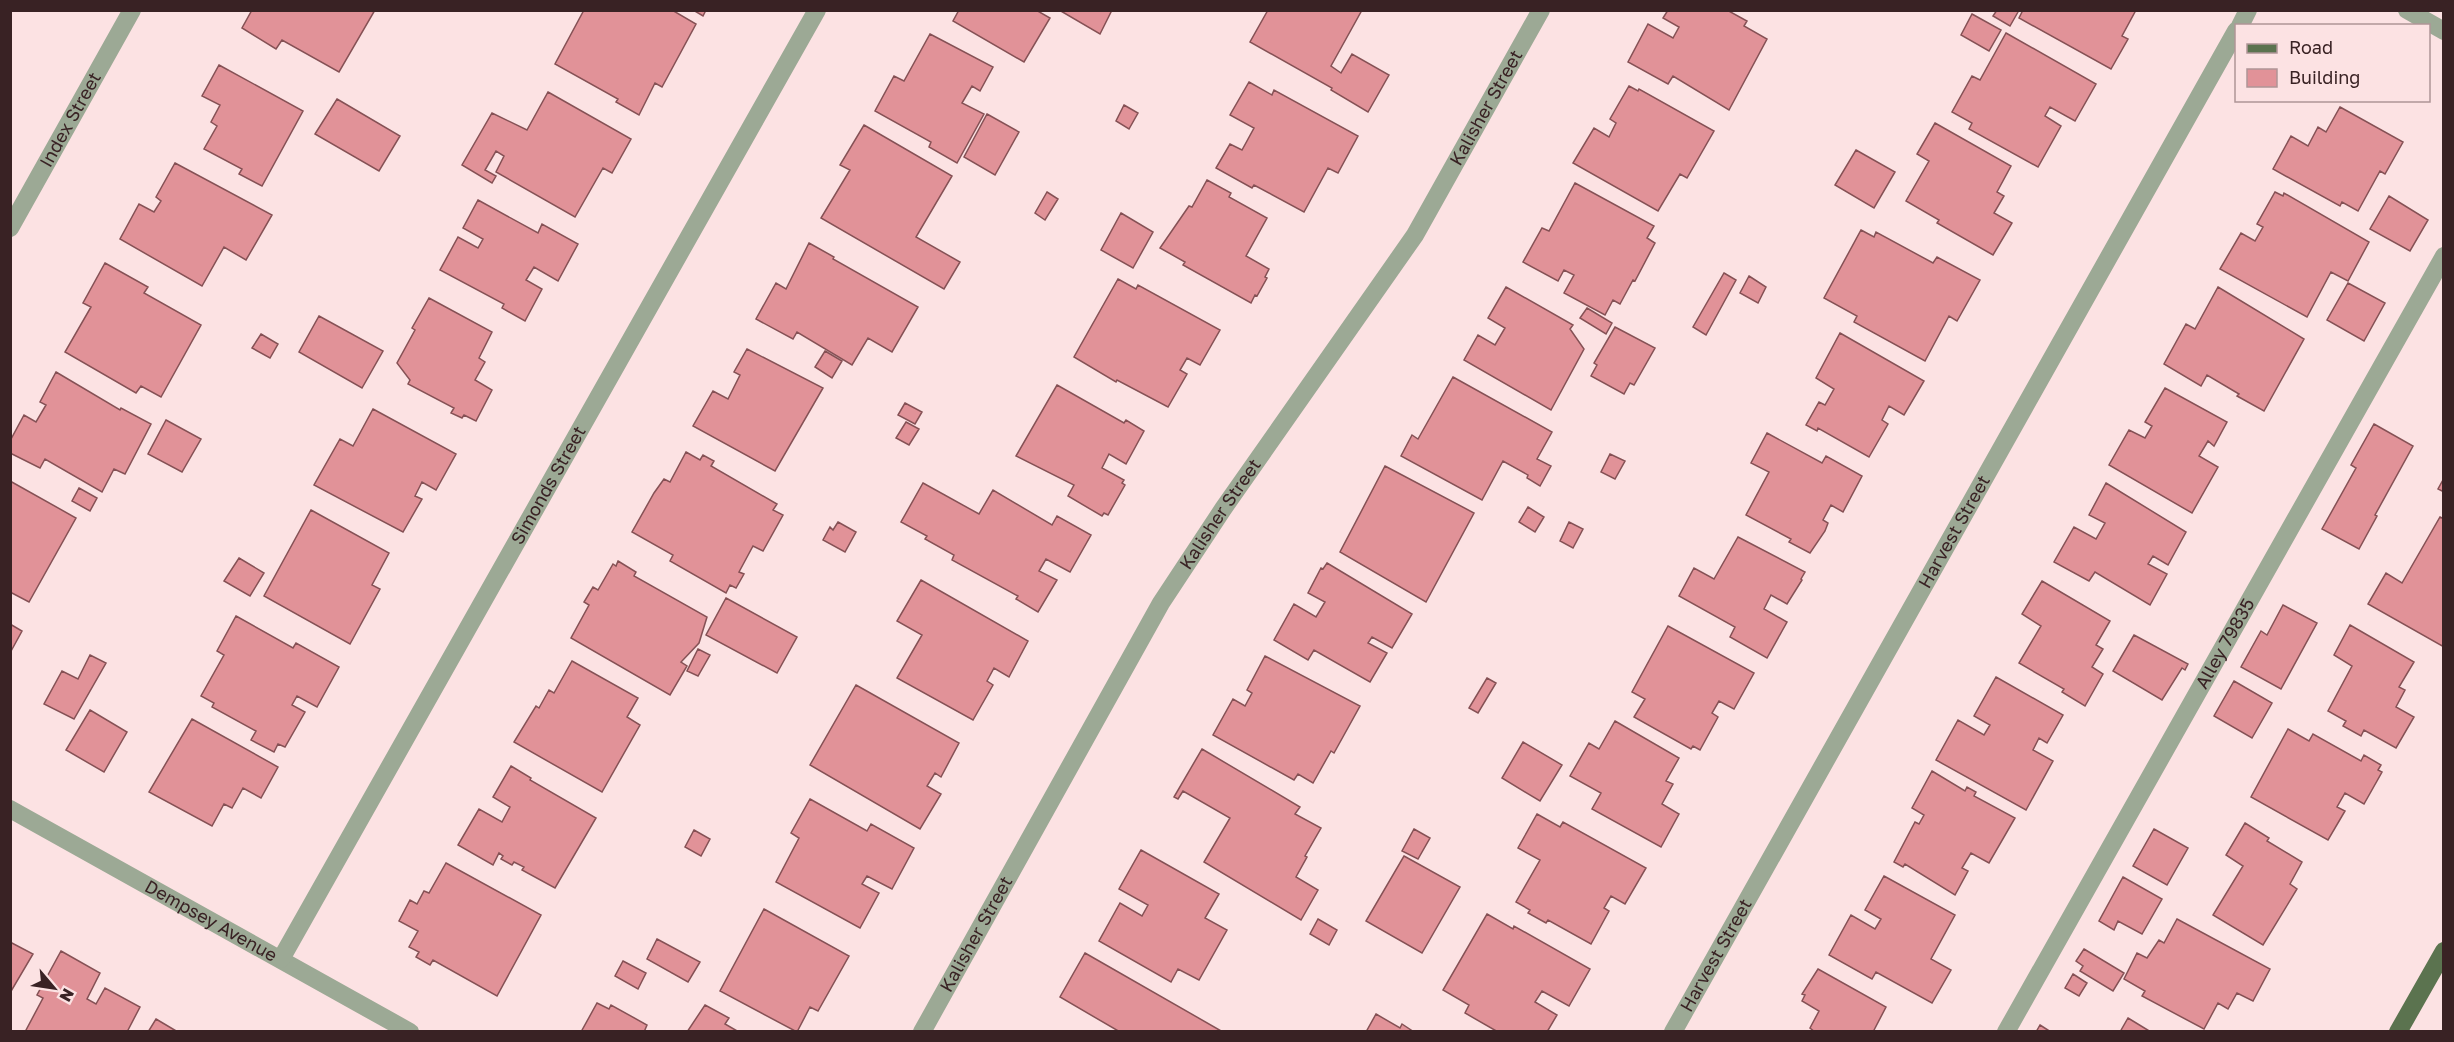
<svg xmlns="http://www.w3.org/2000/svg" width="2454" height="1042" viewBox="0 0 2454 1042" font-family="'Golos Text',sans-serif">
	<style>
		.building { fill: #e19298; stroke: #855155; stroke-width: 1.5 }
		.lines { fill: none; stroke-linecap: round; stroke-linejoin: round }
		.minor { stroke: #9ca995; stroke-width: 18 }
		.major { stroke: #5b734f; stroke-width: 18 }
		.labels { text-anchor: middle; stroke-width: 4.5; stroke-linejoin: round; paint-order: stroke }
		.street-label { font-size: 18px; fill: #392224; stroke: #fce2e3 }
	</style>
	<rect width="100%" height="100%" fill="#fce2e3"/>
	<path class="building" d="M252,10H375L339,72L282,40L276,49L242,28Z
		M584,10H672L696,24L662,87L655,83L639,115L616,102L618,99L555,64Z
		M693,10H706L703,16Z
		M959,10H1036L1050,18L1024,62L953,21Z
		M1059,10H1112L1100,34Z
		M1268,10H1362L1331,66L1341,73L1352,54L1389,75L1368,112L1331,90L1332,88L1250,42Z
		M1668,10H1727L1747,21L1744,26L1767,39L1729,110L1673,76L1668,84L1628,62L1648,24L1673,38L1679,27L1663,18Z
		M1997,10H2016L2018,12L2010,26L1993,16Z
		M2023,10H2136L2122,36L2128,39L2111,69L2019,18Z
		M1972,14L2001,30L1989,51L1961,35Z
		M2006,33L2096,84L2075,121L2050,107L2045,116L2061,126L2038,167L1969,129L1972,123L1952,112L1972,76L1980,80Z
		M930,34L993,67L980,91L972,86L962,103L984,114L957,163L929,147L931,142L875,111L894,76L904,81Z
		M219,65L303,111L262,186L239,174L242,169L204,149L217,126L211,122L220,105L202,96Z
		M1249,82L1272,95L1274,90L1358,136L1338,173L1328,168L1304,212L1254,185L1252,188L1216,168L1230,144L1242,150L1254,128L1230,115Z
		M1629,86L1638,91L1639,89L1714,131L1687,178L1680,174L1658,211L1573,163L1594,128L1609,137L1616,123L1610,119Z
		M548,92L631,139L612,173L603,168L575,217L496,172L504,156L496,151L485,170L496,176L492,183L462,165L492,113L527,130Z
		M337,99L400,136L379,171L315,134Z
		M1124,105L1138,113L1129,129L1116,121Z
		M2340,107L2403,142L2385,174L2380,171L2358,211L2342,202L2340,206L2273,169L2291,136L2308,146L2318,127L2326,132Z
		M987,114L1019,132L995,175L964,157Z
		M1935,123L2011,166L1997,192L2004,196L1994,213L2012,223L1993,255L1937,223L1939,220L1906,201L1929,161L1917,154Z
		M864,125L952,176L916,237L960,262L944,289L821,218L850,170L840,165Z
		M1856,150L1895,172L1874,208L1835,185Z
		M175,163L272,215L246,260L224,247L202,286L120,239L139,204L154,212L161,201L156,197Z
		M1207,180L1231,193L1229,197L1267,218L1246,256L1269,269L1265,277L1267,278L1257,296L1255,295L1251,303L1183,265L1185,262L1160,248L1189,206L1192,207Z
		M1575,183L1654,226L1647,238L1655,243L1635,281L1633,280L1620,304L1613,300L1605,315L1564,293L1574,275L1564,270L1558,281L1523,262L1542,228L1549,231Z
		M1047,192L1058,199L1045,220L1035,213Z
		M2275,192L2283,196L2284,193L2369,242L2348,281L2331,272L2307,317L2220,269L2241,233L2255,241L2263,227L2257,224Z
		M2389,196L2428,220L2410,251L2370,229Z
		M478,200L538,233L542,224L578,244L558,281L534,267L526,280L542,289L525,321L502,308L504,304L440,270L458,237L478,248L483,239L463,228Z
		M1121,213L1153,232L1133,268L1101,250Z
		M1861,230L1874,237L1876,232L1933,263L1937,257L1980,280L1957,321L1949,316L1925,361L1854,322L1857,316L1824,298Z
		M809,243L834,257L833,259L918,307L892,352L868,338L852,365L797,332L793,339L756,319L776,283L786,289Z
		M105,263L148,287L144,293L201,325L161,397L141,386L136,393L65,352L91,307L83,303Z
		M1724,273L1736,280L1706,335L1693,327Z
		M1749,276L1766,287L1758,303L1740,293Z
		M1118,279L1136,289L1138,285L1220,330L1200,365L1187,358L1180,370L1187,374L1168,407L1117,380L1116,382L1074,357Z
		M2348,283L2385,303L2364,341L2327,320Z
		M1506,287L1573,325L1570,329L1584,349L1551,410L1464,360L1478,335L1495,345L1505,328L1488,318Z
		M2218,287L2304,339L2264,411L2237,396L2239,394L2207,375L2201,386L2164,364L2186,324L2195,329Z
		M429,298L492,332L479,358L485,362L475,380L492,390L476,421L464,415L462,418L451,413L454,408L408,384L410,380L397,363L415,330L412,328Z
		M1587,308L1612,323L1606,334L1580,318Z
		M319,316L383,351L362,388L299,352Z
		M1615,327L1655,348L1634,385L1630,383L1624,394L1591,376L1597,365L1594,363Z
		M1840,333L1924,381L1904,415L1889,406L1882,420L1888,424L1869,457L1818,428L1817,431L1806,425L1819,402L1825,405L1834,389L1816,378Z
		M261,334L278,344L270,358L252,348Z
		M747,349L823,388L775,471L693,426L713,391L728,399L740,375L734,372Z
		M825,351L842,361L832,378L815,367Z
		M56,372L120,410L121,408L151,424L125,474L114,469L102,492L45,459L40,468L10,453V441L24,415L36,422L46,405L40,402Z
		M1453,377L1552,432L1537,459L1551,466L1540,486L1527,478L1528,475L1503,461L1482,500L1401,456L1412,435L1418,439Z
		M1057,385L1124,423L1126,420L1144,431L1126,464L1109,454L1102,468L1124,480L1122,483L1125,485L1108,515L1104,513L1102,516L1068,496L1074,485L1016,456Z
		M2165,388L2227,422L2214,446L2208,441L2199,456L2218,467L2192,513L2109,465L2129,430L2145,438L2152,426L2145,422Z
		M905,403L922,412L915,424L898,415Z
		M373,409L456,454L436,490L422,482L415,496L422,499L403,532L314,485L340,439L353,446Z
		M166,420L201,439L182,472L148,454Z
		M906,422L919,429L909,445L896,438Z
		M2374,424L2413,446L2375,515L2377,516L2359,549L2322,529L2356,468L2351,465Z
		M1767,433L1822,463L1826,456L1862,476L1843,512L1831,505L1823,520L1828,523L1825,531L1810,553L1789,542L1791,539L1746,515L1769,472L1751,463Z
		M686,452L700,460L703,455L714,461L711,466L777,504L773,510L783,515L763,551L753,546L739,572L744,574L736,588L730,585L726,593L670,561L673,555L632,532L654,493L664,479L670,482Z
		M1610,454L1625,461L1615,479L1601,472Z
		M1385,466L1474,513L1426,602L1340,552Z
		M2444,478V492L2438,489Z
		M10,481L76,518L29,602L10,592Z
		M923,483L979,514L993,490L1052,525L1057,516L1091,535L1070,572L1046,559L1039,571L1057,580L1038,612L1016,599L1018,596L952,560L954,555L925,539L927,536L901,522Z
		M2106,483L2186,532L2168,565L2153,556L2148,564L2167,574L2150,605L2095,572L2089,581L2054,562L2074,527L2096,539L2105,523L2089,515Z
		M79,488L97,498L90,511L72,501Z
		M1528,507L1544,517L1535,532L1519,522Z
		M311,510L389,553L372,585L380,589L350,644L264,596Z
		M2440,517L2444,519V647L2368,604L2386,573L2402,583Z
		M838,522L856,532L845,552L823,540L830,527L833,530Z
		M1569,522L1583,529L1573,548L1560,541Z
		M1738,537L1805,572L1801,579L1802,580L1787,604L1771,595L1764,609L1787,622L1767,658L1730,637L1735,627L1679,596L1694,568L1714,579Z
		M239,558L264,573L250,596L224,581Z
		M618,561L636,572L634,576L707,617L699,643L681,662L687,666L670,695L571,638L589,605L584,602L593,587L598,590L613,564L616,566Z
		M1327,563L1412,614L1392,648L1372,637L1368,643L1387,653L1370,682L1314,650L1308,660L1274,640L1294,604L1316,617L1325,602L1308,593L1321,568L1323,569Z
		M921,580L1028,641L1009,677L994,668L987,681L993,685L973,720L897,678L922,635L897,621Z
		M2042,581L2110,621L2096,645L2103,649L2092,667L2103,674L2085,706L2062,692L2064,689L2019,663L2041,626L2022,614Z
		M726,598L797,637L777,673L706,635Z
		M2283,605L2317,623L2281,689L2241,667L2261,631L2267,635Z
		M236,616L293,648L296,643L339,667L317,707L297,696L292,705L305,712L285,747L278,744L274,752L251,740L256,731L212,707L214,703L201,696L224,655L217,651Z
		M10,624L22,631L10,653Z
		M2350,625L2414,662L2399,687L2405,690L2396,707L2414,717L2396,748L2364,730L2361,736L2343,726L2346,721L2328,711L2352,666L2334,655Z
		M1668,626L1754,673L1734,709L1719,701L1712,713L1718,717L1700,750L1693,746L1691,749L1634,717L1645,699L1632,692Z
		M2134,635L2188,664L2185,670L2182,668L2162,700L2113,671Z
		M698,649L710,655L698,676L687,671Z
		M90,655L106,663L74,719L44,704L62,671L78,679Z
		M1265,656L1360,706L1334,753L1331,751L1313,783L1298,774L1294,780L1213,735L1233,699L1245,706L1252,693L1247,690Z
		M572,661L638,698L627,717L640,725L602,792L514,742L536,706L539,708L549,690L554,693Z
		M1996,677L2063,715L2047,743L2039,738L2033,750L2053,761L2026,810L1936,760L1958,720L1984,735L1990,725L1974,716Z
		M1487,678L1496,683L1478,713L1469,708Z
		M2234,681L2272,703L2252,738L2214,716Z
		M856,685L959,743L941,777L935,773L927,786L941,794L920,829L810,765Z
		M90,710L127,732L104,772L66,750Z
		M192,719L278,767L261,798L243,788L232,808L224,804L212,826L149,792Z
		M1615,721L1679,758L1666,781L1673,784L1662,804L1679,814L1661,847L1592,809L1601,793L1570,776L1589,743L1599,749Z
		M2288,729L2309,741L2313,734L2361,761L2364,755L2381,765L2378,770L2382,772L2364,804L2345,793L2337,807L2345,811L2328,840L2251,797Z
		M1523,742L1562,765L1540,801L1502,778Z
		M1202,749L1300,807L1295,814L1321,828L1305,856L1307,857L1296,877L1318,890L1301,920L1204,862L1230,818L1183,791L1178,799L1174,797Z
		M511,766L531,778L530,780L596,818L555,888L522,870L524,867L514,862L512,865L501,859L503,856L499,853L493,865L458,845L479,809L502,822L510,807L493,797Z
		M1932,771L1965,791L1967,787L1976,792L1974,796L2015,818L1989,863L1971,853L1962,868L1968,871L1955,895L1905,864L1903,867L1894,862L1915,822L1919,824L1924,815L1912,808Z
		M810,799L867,831L871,824L914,848L892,889L867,876L862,884L879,893L860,928L776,882L799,838L791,833Z
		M1537,814L1560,827L1563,822L1646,868L1625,904L1611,896L1604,908L1609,911L1591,944L1548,920L1546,923L1528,913L1530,910L1516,902L1540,860L1518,848Z
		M2245,823L2269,838L2267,841L2302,862L2290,884L2297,889L2263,945L2213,915L2243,866L2226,855Z
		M1414,829L1430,838L1418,859L1402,851Z
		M2154,829L2188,848L2167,885L2133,866Z
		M694,830L710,839L701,856L685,847Z
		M1141,850L1219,894L1205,918L1227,930L1199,980L1178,969L1171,982L1099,941L1120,903L1142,916L1148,905L1119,889Z
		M1404,856L1460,887L1422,953L1366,921Z
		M446,863L541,915L497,996L433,960L430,965L416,957L419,952L409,947L418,931L399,921L410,900L417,904L424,891L429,893Z
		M1884,876L1955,915L1931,959L1951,970L1932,1003L1876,972L1872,979L1829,955L1851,915L1875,929L1881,919L1865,910Z
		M2123,877L2162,899L2142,934L2118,921L2114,930L2099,921Z
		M764,909L849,956L818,1011L810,1007L797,1032L720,991Z
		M1487,914L1513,929L1514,926L1590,969L1569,1006L1542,991L1535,1002L1557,1015L1547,1032H1498L1465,1013L1469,1005L1443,990Z
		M1318,919L1337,930L1329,945L1310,934Z
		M2177,919L2270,969L2253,1001L2237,993L2228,1009L2218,1003L2204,1029L2142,996L2145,991L2124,979L2137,953L2147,958L2159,940L2164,943Z
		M657,939L700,962L688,982L647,959Z
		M10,942L33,954L10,993Z
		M2084,949L2124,973L2113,991L2080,971L2083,966L2076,961Z
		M61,951L100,973L87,999L96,1004L105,988L140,1007L127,1032H25L43,998L37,995Z
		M1085,953L1223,1032H1120L1060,997Z
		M623,961L646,973L638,989L615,976Z
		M1818,969L1886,1007L1873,1032H1815L1810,1028L1819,1011L1802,1001L1805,995L1802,994Z
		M2073,974L2087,983L2079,996L2065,988Z
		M597,1003L609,1009L611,1005L647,1025L644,1032H581Z
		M705,1005L729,1018L725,1024L739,1032H687Z
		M1376,1014L1400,1028L1402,1024L1414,1032H1366Z
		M2128,1018L2151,1032H2120Z
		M156,1019L178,1032H148Z
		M2040,1025L2051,1032H2036Z"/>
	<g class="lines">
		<g class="minor">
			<path d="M2407,10L2444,31"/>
			<path d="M2240,26L2248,10"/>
			<path id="s1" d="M10,228L132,10"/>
			<path id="s2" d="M10,809L410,1032"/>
			<path id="s3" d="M281,959L817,10"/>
			<path id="s4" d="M922,1032L1161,603L1223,509L1415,235L1541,10"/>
			<path id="s5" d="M1673,1032L2236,31"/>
			<path id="s6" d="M2006,1032L2444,256"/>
		</g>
		<path class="major" d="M2398,1032L2444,951"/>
	</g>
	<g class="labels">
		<g class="street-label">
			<text dy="6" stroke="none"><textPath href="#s4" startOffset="1084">Kalisher Street</textPath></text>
			<text dy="6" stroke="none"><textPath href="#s1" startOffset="124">Index Street</textPath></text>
			<text dy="6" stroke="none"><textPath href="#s3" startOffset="544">Simonds Street</textPath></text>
			<text dy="6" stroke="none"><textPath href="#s4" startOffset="598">Kalisher Street</textPath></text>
			<text dy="6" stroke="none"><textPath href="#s5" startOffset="574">Harvest Street</textPath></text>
			<text dy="6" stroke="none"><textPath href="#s6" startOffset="446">Alley 79835</textPath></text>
			<text dy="6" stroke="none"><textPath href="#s2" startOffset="230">Dempsey Avenue</textPath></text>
			<text dy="6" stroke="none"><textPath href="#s4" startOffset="112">Kalisher Street</textPath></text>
			<text dy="6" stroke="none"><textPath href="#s5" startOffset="88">Harvest Street</textPath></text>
		</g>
	</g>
	<rect width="2454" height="1042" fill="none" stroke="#392224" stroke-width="24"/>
	<rect x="2235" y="24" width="195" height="78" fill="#fce2e3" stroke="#ae9597" stroke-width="1.5"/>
	<rect x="2247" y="44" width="30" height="9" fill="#5b734f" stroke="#ae9597" stroke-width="1.5"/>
	<text x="2289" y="54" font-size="18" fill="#392224">Road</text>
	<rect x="2247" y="69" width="30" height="18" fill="#e19298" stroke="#ae9597" stroke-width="1.5"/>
	<text x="2289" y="84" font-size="18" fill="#392224">Building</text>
	<g transform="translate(54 988) rotate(119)" stroke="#fce2e3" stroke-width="4.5" paint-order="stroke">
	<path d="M0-4.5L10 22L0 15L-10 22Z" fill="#392224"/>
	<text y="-9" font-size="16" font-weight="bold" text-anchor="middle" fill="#392224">N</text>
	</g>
</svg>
